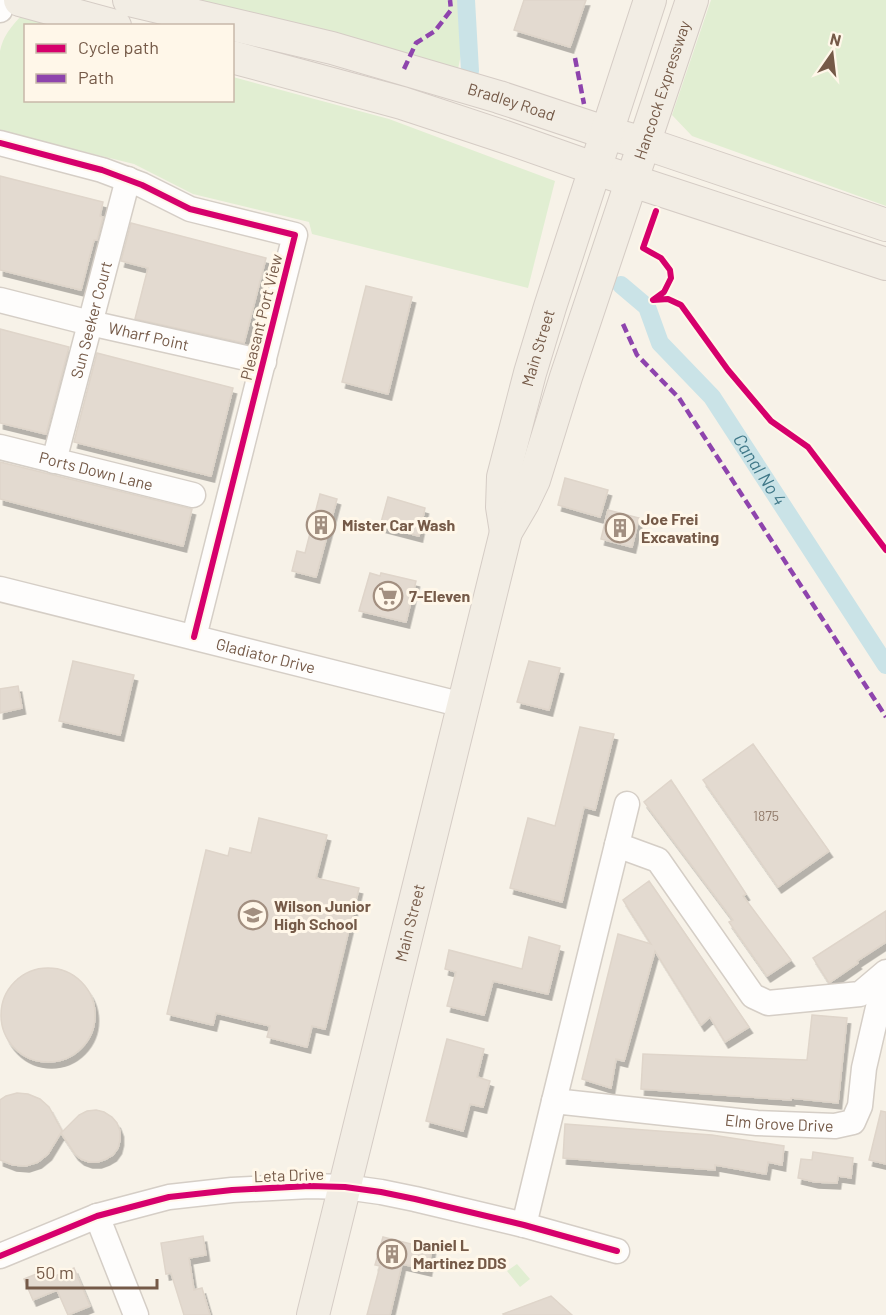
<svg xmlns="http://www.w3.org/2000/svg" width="886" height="1315" viewBox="0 0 886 1315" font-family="Barlow,sans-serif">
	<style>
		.green { fill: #e1eed2 }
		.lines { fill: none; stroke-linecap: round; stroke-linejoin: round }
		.canal { stroke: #cae3e7; stroke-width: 18 }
		.building { fill: #e3dad0; stroke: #dfd5ca; stroke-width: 1.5; filter: url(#shadow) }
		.minor-casing { stroke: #d5cec6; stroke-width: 27 }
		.major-casing { stroke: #d5ccc5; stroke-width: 34 }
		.minor { stroke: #fefdfc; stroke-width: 24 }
		.major { stroke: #f2ede4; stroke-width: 32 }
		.quiet { stroke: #8e44ad; stroke-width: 4.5; stroke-dasharray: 9 4.5; stroke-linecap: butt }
		.cycleway-casing { stroke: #fff7e9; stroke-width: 10 }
		.cycleway { stroke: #d6006c; stroke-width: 6 }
		.labels { text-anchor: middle; stroke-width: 6; stroke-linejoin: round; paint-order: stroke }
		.number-label { font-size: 14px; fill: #927c6c }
		.street-label { font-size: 16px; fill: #755a48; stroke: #fff7e9 }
		.poi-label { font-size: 16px; font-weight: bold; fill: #755a48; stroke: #fff7e9; text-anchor: start }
		.water-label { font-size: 18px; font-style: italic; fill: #417989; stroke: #fff7e9 }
	</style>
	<defs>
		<filter id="shadow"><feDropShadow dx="3.5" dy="6" stdDeviation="0" flood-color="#0004"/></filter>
	</defs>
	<rect width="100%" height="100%" fill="#f7f2e8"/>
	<path class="green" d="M171,0H466L468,20L457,74Z
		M711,0H886V206L692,136L672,115Z
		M21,16L73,25L26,26V100H232L233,77L389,119L555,181L528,288L312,234L309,222L193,194L134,164L0,131V51C3,36 11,27 21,16Z
		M517,1264L530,1279L520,1287L507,1271Z"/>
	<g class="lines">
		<g class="canal">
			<path d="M466,0L470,71"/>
			<path id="s1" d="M621,285L647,307L660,343L712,397L886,665"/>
		</g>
	</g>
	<path class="building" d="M524,0H586L570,47L514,30Z
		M0,176L103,202L100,216L103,217L97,240H94L81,290L0,270Z
		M131,223L266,258L244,343L135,319L148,268L121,261Z
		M366,286L412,297L388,394L342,382Z
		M0,329L69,347L46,434L0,423Z
		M97,353L233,388L211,476L74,442Z
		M0,462L192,509L183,546L0,499Z
		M565,478L608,490L600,517L558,505Z
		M320,494L337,499L316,577L292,571L297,551L305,553Z
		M388,497L425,508L419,536L380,526Z
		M608,510L639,518L632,547L601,539Z
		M370,573L380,576L381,573L416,581L406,622L359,611Z
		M73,661L134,675L120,735L59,721Z
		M529,661L560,668L549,710L517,702Z
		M18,686L22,708L0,713V689Z
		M580,727L614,734L595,810L584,807L562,902L510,888L528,818L555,826Z
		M753,744L829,851L778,887L703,780Z
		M671,780L746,894L743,896L791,960L767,976L729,922L733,920L644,802Z
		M259,818L327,835L316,878L359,888L325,1029L312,1026L307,1047L267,1037L270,1026L216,1013L213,1025L167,1014L206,850L228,856L230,848L251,853Z
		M649,881L749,1027L725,1042L710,1017L701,1025L655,951L624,1061L616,1059L611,1088L582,1079L618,934L651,944L623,900Z
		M886,911V942L857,961L858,963L829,983L813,958Z
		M529,937L560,946L548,994L493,981L484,1015L447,1006L456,972L445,969L449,950L522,969Z
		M1 1015a47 47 0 1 1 94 0a47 47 0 1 1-94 0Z
		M812,1015L847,1018L838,1103L791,1098V1100L641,1089L643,1054L807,1060Z
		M447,1039L484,1049L477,1077L490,1081L483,1107L470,1104L463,1131L426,1121Z
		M17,1093L28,1094L40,1099L49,1107L62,1131L48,1154L38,1162L26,1166L13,1165L0,1160V1100L6,1096Z
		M96,1110L104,1112L112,1117L117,1123L120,1131V1140L118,1148L113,1155L106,1159L98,1162H89L81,1159L75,1154L61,1133L79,1115L87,1111Z
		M881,1111L886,1112V1164L869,1160Z
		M565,1124L712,1135L784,1146L782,1165L768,1162L766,1174L715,1165V1170L563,1158Z
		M813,1152L853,1158L851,1178L838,1176L837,1183L815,1182L798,1178L801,1159L812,1160Z
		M203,1236L206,1255L189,1258L194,1290L202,1288L210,1315H184L171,1273L166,1274L161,1243Z
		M383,1237L411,1244L412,1243L432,1248L428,1270L402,1264L390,1315H367L380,1266L375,1265Z
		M74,1268L90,1306L68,1315L57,1290L33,1300L24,1279L49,1269L53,1277Z
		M551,1296L572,1315H504L503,1314Z"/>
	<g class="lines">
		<g class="minor-casing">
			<g id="minor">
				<path d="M0,10L2,0"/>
				<path d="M0,143L102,170L142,185L190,209L295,235L194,637"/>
				<path id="s2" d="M0,300L90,323L264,362"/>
				<path id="s3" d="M0,447L193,495"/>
				<path id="s4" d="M54,461L128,179"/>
				<path id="s5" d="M0,589L463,705"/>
				<path d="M617,845L658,860L753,996L768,1003L860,994L886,972"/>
				<path d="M554,1101L627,804"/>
				<path d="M97,1216L136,1315"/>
				<path id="s6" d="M524,1225L554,1101L757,1123L835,1126L853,1122L860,1106L864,1068L886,973"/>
				<path d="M0,1256L97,1216L169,1197L232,1190L310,1186L345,1187L381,1192L415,1199L524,1225L617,1251"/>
			</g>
		</g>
		<g class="major-casing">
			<g id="major">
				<path d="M20,0L115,26"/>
				<path id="s7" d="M129,0L332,48L499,97L607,133L644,143L886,225"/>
				<path d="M232,57L402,103L505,137L596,169L886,264"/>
				<path id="s8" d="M506,532L502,507L503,477L530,373L550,307L650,0"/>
				<path id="s9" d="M313,1315L506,532L523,503L534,480L566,377L692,0"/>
			</g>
		</g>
		<use href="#minor" class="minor"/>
		<use href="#major" class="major"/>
		<path class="quiet" d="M575,58L584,104
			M404,69L416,43L435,31L451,10L450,0
			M623,324L637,355L679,398L886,717"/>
		<g class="cycleway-casing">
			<path id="cycleway" d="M0,143L102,170L142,185L190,209L295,235L194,637
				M656,211L643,248L661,258L670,270L671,278L664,292L653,300L668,299L681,305L728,370L771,421L808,447L886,550
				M0,1256L97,1216L169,1197L232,1190L310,1186L345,1187L381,1192L415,1199L524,1225L617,1251"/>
		</g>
		<use href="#cycleway" class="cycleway"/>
	</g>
	<defs>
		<g id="building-ring" transform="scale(1.5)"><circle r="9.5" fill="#fff7e9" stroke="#a28f80" stroke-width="1.5"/><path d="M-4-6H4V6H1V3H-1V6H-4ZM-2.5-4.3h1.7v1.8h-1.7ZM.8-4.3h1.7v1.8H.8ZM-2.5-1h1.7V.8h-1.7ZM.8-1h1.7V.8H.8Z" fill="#a28f80"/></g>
		<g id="supermarket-ring" transform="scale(1.5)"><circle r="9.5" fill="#fff7e9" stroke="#a28f80" stroke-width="1.5"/><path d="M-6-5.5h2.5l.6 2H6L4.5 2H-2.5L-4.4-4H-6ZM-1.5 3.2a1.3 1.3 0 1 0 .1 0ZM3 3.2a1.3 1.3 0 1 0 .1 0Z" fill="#a28f80"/></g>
		<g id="school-ring" transform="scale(1.5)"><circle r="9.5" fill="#fff7e9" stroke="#a28f80" stroke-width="1.5"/><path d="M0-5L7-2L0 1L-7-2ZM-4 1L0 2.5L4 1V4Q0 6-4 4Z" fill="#a28f80"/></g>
	</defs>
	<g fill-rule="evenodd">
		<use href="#building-ring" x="321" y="525"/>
		<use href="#building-ring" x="620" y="528"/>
		<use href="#supermarket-ring" x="388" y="596"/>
		<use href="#school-ring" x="253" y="915"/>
		<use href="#building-ring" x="392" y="1254"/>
	</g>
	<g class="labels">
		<g class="number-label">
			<text x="766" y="821">1875</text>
		</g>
		<g class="street-label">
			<text dy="6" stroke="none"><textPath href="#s9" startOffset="1276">Hancock Expressway</textPath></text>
			<text dy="6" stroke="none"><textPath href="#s7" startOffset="396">Bradley Road</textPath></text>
			<text transform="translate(261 317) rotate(-76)" y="6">Pleasant Port View</text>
			<text dy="6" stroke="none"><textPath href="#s4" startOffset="146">Sun Seeker Court</textPath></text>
			<text dy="6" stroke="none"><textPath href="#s2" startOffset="153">Wharf Point</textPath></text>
			<text dy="6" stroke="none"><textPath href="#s8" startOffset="189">Main Street</textPath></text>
			<text dy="6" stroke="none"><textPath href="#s3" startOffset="99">Ports Down Lane</textPath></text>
			<text dy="6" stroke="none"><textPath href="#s5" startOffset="274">Gladiator Drive</textPath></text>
			<text dy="6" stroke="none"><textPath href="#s9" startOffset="404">Main Street</textPath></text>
			<text dy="6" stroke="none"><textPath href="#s6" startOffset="354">Elm Grove Drive</textPath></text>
			<text transform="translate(289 1175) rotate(-2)" y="6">Leta Drive</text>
		</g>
		<g class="poi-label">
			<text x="641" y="525">Joe Frei<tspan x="641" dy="18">Excavating</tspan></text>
			<text x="342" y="531">Mister Car Wash</text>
			<text x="409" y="602">7-Eleven</text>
			<text x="274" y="912">Wilson Junior<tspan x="274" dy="18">High School</tspan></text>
			<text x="413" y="1251">Daniel L<tspan x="413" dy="18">Martinez DDS</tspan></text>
		</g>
		<g class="water-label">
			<text dy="6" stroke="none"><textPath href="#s1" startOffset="234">Canal No 4</textPath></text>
		</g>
	</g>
	<rect x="24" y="24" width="210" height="78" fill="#fff7e9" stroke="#c8b8a9" stroke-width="1.5"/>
	<rect x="36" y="44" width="30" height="9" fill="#d6006c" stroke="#c8b8a9" stroke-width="1.5"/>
	<text x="78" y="54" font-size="18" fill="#755a48">Cycle path</text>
	<rect x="36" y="74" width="30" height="9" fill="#8e44ad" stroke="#c8b8a9" stroke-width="1.5"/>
	<text x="78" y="84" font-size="18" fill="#755a48">Path</text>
	<g transform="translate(832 54) rotate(14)" stroke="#fff7e9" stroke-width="4.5" paint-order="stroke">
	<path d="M0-4.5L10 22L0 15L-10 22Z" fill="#755a48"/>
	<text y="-9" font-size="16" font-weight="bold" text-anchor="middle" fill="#755a48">N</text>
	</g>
	<path d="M27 1279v9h130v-9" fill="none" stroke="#755a48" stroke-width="3"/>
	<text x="36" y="1279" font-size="18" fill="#755a48" stroke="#fff7e9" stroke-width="4.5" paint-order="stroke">50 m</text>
</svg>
